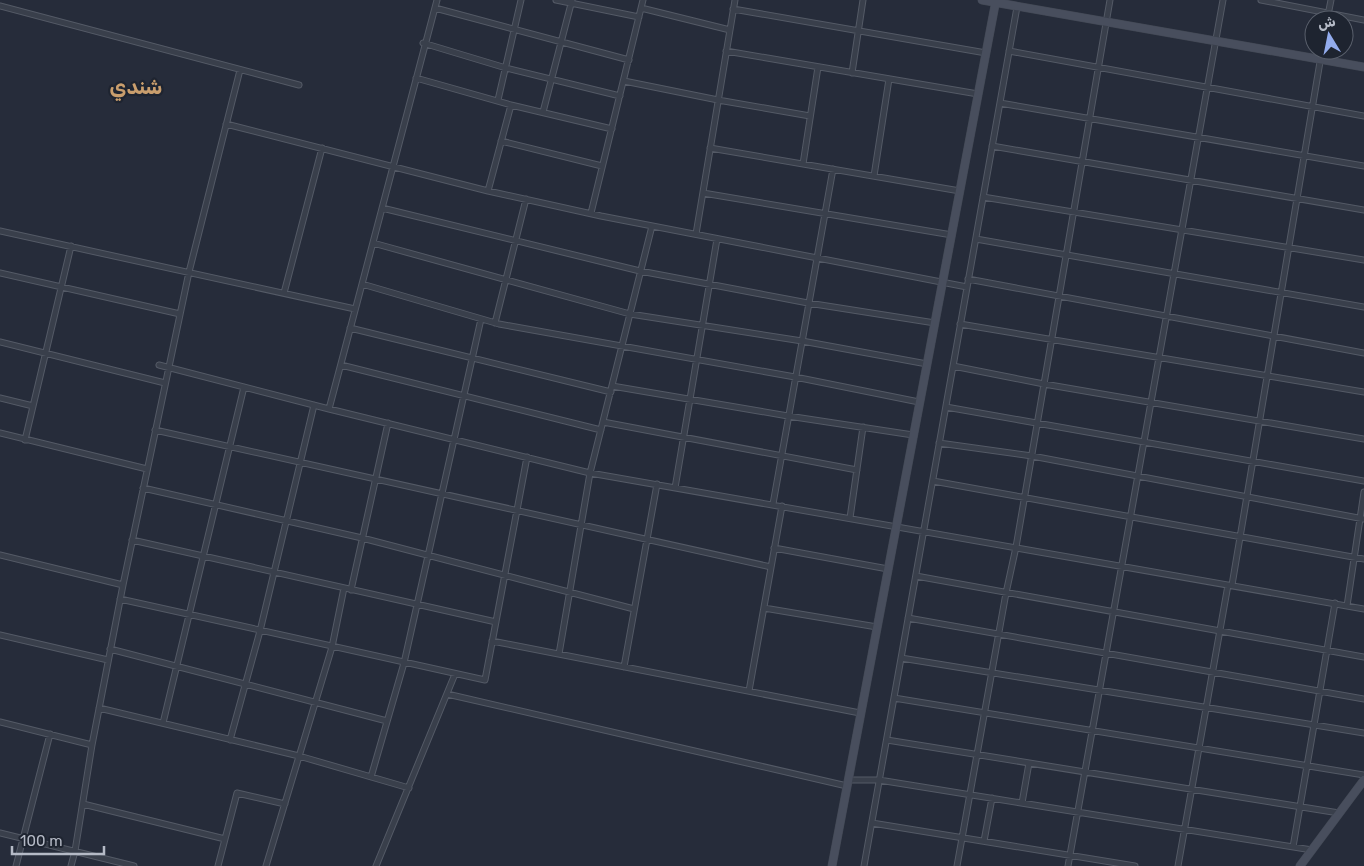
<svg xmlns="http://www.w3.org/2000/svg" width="1364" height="866" viewBox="0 0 1364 866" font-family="Rubik,'Noto Sans Arabic',sans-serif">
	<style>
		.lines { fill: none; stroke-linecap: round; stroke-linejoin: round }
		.street-casing { stroke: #545a66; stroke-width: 7 }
		.secondary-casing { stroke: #424854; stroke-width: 9 }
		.street { stroke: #393f4b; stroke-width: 5 }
		.secondary { stroke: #484e5d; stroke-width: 8 }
		.labels { text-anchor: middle; stroke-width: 4.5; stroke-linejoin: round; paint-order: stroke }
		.quarter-label { font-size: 20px; font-weight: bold; fill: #c99e6d; stroke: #1e2430 }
	</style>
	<rect width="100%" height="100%" fill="#262c3a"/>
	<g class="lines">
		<g class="street-casing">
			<path id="street" d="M556,0L639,17
				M1261,0L1364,20
				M0,6L299,85
				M435,8L629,60
				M641,8L730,30
				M733,9L986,53
				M1327,20L1331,0
				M423,43L506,68L620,96
				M726,51L978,94
				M1009,51L1364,116
				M852,73L863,0
				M416,78L511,105L612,129
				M624,81L718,100L810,116
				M498,100L521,0
				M1000,103L1364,166
				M543,112L572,0
				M226,124L488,191L601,216L967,287
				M501,141L602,166
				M992,146L1364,210
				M710,148L960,191
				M803,164L818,67
				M874,176L889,79
				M488,191L511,105
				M703,193L952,235
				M983,197L1364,260
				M382,208L640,271L808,303L935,323
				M591,213L643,0
				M0,231L355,309
				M696,234L735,0
				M976,239L1364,307
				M373,243L630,314L802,341L927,364
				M0,273L180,314
				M968,279L1364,353
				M362,284L499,324L795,377L919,402
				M284,293L322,148
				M495,323L526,199
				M960,324L1364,392
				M350,328L611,392
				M0,342L165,383
				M159,365L329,409L590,473L1364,609
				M341,365L601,430
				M953,366L1044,384L1364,439
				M612,386L788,416L913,435
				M0,398L33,406
				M946,407L1364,481
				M329,409L437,0
				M603,422L857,470
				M155,430L771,567
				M0,433L147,469
				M25,440L71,246
				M939,443L1032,456L1364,519
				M933,481L1364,559
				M143,488L362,538L634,609
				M675,488L717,239
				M773,504L833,169
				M850,518L863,427
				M132,540L496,622
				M774,548L888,569
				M0,555L123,585
				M916,576L1364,657
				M1232,585L1322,50
				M351,590L388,423
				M120,599L485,680L527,457
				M1347,606L1364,492
				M764,608L877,627
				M908,618L1364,699
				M0,635L108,660
				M492,641L860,713
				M110,649L387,721
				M559,654L590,473L652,226
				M901,658L1364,733
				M624,667L657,484
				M749,691L782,506
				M447,694L847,786
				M894,698L1364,775
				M99,708L299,756L409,788
				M0,722L92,745
				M163,723L244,387
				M230,740L260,631L314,405
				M887,740L1339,813
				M371,777L404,663L481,319
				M848,780H879L1312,850
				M1022,803L1029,763
				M83,804L225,839
				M872,823L1135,866
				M0,833L134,866
				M984,841L992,798
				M1293,847L1335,603
				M16,866L50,734
				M71,866L75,851L92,745L123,585L189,272L240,70
				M218,866L237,793L285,804
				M266,866L332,647L344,588
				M376,866L455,674
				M864,866L1017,7
				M957,866L1006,593L1016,547L1110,0
				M1068,866L1223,0
				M1178,866L1228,585"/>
		</g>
		<g class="secondary-casing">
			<path id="secondary" d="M982,0L1364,67
				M832,866L996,0
				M1300,866L1364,780"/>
		</g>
		<use href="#street" class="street"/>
		<use href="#secondary" class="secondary"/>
	</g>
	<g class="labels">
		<g class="quarter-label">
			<text x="136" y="94">شندي</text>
		</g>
	</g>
	<g transform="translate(1329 35) rotate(350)"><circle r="24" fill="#1e2430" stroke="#5a606c"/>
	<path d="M0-4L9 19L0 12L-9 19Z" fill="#93aced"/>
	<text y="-8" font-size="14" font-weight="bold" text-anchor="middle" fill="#b5bac6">ش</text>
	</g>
	<path d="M12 846v8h92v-8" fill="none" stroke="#b5bac6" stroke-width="2.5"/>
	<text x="20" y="846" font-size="15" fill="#b5bac6" stroke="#1e2430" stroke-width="4" paint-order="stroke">100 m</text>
</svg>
